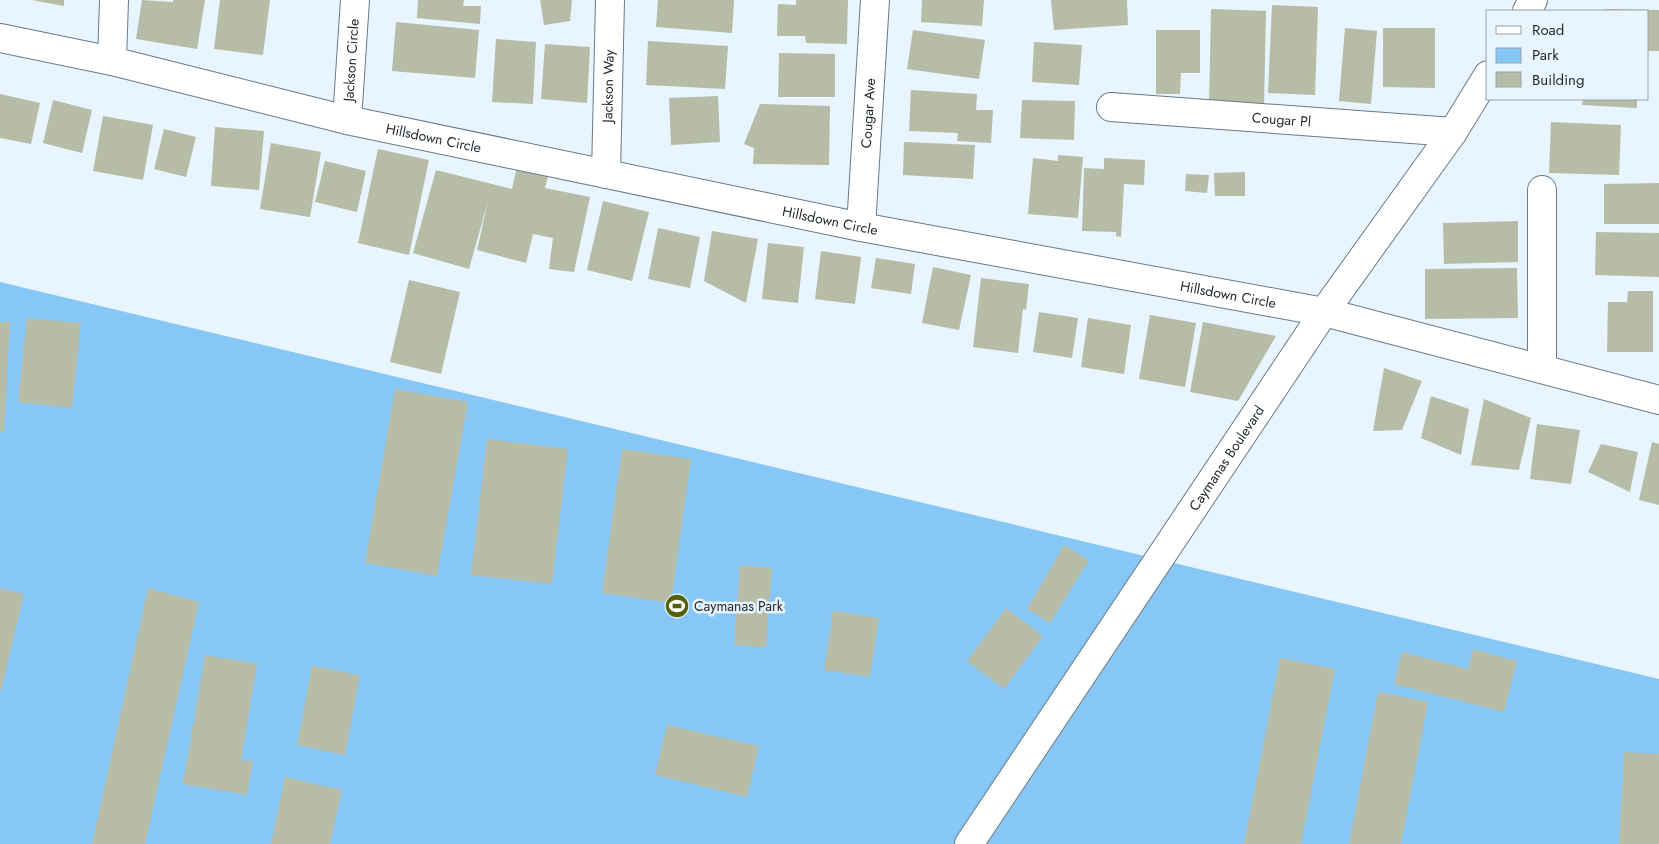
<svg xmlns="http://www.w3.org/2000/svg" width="1659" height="844" viewBox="0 0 1659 844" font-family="Jost,sans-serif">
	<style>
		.green { fill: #87c7f6 }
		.building { fill: #b6bca6 }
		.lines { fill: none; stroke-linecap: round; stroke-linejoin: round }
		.minor-casing { stroke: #687a88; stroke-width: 30 }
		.minor { stroke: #fff; stroke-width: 28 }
		.labels { text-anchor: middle; stroke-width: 5; stroke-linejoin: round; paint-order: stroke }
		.street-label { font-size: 14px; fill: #1f272c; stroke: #e8f4fe }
		.poi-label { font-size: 14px; fill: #1f272c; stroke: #e8f4fe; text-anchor: start }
	</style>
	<rect width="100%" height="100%" fill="#e8f4fe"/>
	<path class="green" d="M0,282L1659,679V844H0Z"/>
	<path class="building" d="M32,0H64V6Z
		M142,0L173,2V0H205L197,49L136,39Z
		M220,0H270L263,55L214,49Z
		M418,0H464L463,6H481L480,24L417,18Z
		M540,0H572L570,21L544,25Z
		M658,0H734L732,33L656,27Z
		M796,0H848L847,44L806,43L805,36H777L778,4L796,5Z
		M922,0H984L982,26L921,22Z
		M1051,0H1127L1128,25L1054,30Z
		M1272,5L1318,7L1315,95L1268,93Z
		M1211,9L1266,11L1264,107L1209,106Z
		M1604,9L1659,10V51H1648V11H1604Z
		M396,22L479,30L475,78L392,71Z
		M1345,28L1377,31L1371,104L1339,101Z
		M1383,28H1435V88L1383,87Z
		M913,30L985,40L979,79L907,69Z
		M1156,30H1200V73H1181L1180,94H1156Z
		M496,39L536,42L533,104L492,102Z
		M648,41L728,46L725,89L646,85Z
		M1034,42L1082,45L1079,85L1032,82Z
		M545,44L590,47L587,103L541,99Z
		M779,53L835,54V97H778Z
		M911,90L977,94L976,110H993L991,143L957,141L958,133L909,131Z
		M0,94L40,103L31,144L0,138Z
		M718,96L720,142L671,145L669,98Z
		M1583,99H1637V108L1582,105Z
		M53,100L92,110L82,153L43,143Z
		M1022,100L1075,101L1074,140L1020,138Z
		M760,104L830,106L829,165L753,164L754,148L744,144Z
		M103,116L153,125L143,180L93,171Z
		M1551,122L1621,125L1619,175L1549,173Z
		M215,127L264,131L259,190L211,186Z
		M164,129L196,137L186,177L154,169Z
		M904,142L975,145L973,179L903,175Z
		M271,143L321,152L310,217L260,209Z
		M378,149L429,160L409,255L358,243Z
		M1058,155L1083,157L1078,218L1028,214L1033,158L1058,161Z
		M1104,158L1145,160L1144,185L1124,184L1121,237L1116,236V232L1082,231L1084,168L1104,169Z
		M325,161L366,171L357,212L315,202Z
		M517,167L548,176L545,188L590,197L574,272L549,269L553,238L533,234L526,263L477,250L488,201L469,269L413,253L436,170L512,189Z
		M1245,172V196H1215L1214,173Z
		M1186,174L1209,175L1207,193L1185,191Z
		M1659,183V224H1604V184Z
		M603,201L649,212L632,281L587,270Z
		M1518,221V262L1444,264L1443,223Z
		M658,228L700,237L690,288L648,279Z
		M712,231L758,239L746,303L704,281Z
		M1596,232L1659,233V277L1595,275Z
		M768,243L804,247L798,303L762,299Z
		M821,251L861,257L855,304L815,299Z
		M876,258L915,264L911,294L871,288Z
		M933,267L971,275L959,330L922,323Z
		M1517,268L1518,318L1425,319V269Z
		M981,278L1029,284L1026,310L1023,309L1018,353L973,347Z
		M409,280L460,292L441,374L390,362Z
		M1628,291H1653V352H1607L1608,302H1627Z
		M1039,312L1078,318L1072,358L1033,352Z
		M1150,315L1196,323L1185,387L1139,379Z
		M27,318L81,323L72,408L18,402Z
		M1088,318L1131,325L1124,374L1081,367Z
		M0,322H10L4,432H0Z
		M1203,322L1276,336L1238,401L1190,392Z
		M1384,368L1422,381L1402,430L1373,431Z
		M395,389L468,402L437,576L365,563Z
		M1431,396L1469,409L1461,455L1421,438Z
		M1484,399L1531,418L1519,470L1471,465Z
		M1537,424L1580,430L1571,484L1530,479Z
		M487,439L568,449L552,584L471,575Z
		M1652,442L1659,444V505L1639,500Z
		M1601,444L1638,452L1630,492L1588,472Z
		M622,449L691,459L671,603L602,593Z
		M1064,545L1089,560L1050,623L1027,609Z
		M740,565L772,568L766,647L734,645Z
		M0,588L24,594L1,691H0Z
		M148,588L199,602L145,844H92Z
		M1006,608L1043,636L1004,689L967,661Z
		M833,611L879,618L870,677L824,670Z
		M1473,649L1517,661L1504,712L1394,684L1402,652L1468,669Z
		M205,655L257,664L241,760L253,761L247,795L183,784Z
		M1280,658L1335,669L1301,844H1244Z
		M312,666L360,675L345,755L297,745Z
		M1378,692L1428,702L1401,844H1349Z
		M667,725L759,746L747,797L655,775Z
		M1624,752L1659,754V844H1619Z
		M285,777L342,790L330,844H271Z"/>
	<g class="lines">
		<g class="minor-casing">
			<g id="minor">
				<path d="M1527,11L1533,0"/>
				<path id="s1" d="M0,38L112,61L347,120L861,227L1324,312L1659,400"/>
				<path d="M112,61L114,0"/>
				<path id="s2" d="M1111,107L1453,132"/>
				<path id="s3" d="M347,120L355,0"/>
				<path id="s4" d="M606,174L610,0"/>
				<path id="s5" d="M861,227L875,0"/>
				<path d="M1542,369V190"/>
				<path id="s6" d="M969,844L1324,312L1453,132L1488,75"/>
			</g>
		</g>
		<use href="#minor" class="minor"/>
	</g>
	<defs>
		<g id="stadium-disc" transform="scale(1.25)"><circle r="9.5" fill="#536206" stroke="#e8f4fe"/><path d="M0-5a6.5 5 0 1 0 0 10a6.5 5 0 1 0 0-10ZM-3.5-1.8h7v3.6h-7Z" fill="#fff"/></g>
	</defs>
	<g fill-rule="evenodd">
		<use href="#stadium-disc" x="677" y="606"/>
	</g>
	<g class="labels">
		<g class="street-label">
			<text dy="5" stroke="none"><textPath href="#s3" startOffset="60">Jackson Circle</textPath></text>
			<text dy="5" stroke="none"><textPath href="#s4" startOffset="88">Jackson Way</textPath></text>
			<text dy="5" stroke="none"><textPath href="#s5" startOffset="114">Cougar Ave</textPath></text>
			<text dy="5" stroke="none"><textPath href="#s2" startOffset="171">Cougar Pl</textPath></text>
			<text dy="5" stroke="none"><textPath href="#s1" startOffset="445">Hillsdown Circle</textPath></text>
			<text dy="5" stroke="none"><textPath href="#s1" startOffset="850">Hillsdown Circle</textPath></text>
			<text dy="5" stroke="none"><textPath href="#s1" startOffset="1255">Hillsdown Circle</textPath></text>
			<text dy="5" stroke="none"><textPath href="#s6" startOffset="464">Caymanas Boulevard</textPath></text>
		</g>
		<g class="poi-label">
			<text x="694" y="611">Caymanas Park</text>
		</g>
	</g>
	<rect x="1486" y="10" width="162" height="90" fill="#e8f4fe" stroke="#98a2aa"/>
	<rect x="1496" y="26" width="25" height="8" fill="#ffffff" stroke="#98a2aa"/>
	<text x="1532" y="35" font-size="15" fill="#1f272c">Road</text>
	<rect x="1496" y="48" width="25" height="15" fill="#87c7f6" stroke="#98a2aa"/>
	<text x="1532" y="60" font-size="15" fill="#1f272c">Park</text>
	<rect x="1496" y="72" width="25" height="15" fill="#b6bca6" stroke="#98a2aa"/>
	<text x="1532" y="85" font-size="15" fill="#1f272c">Building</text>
</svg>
